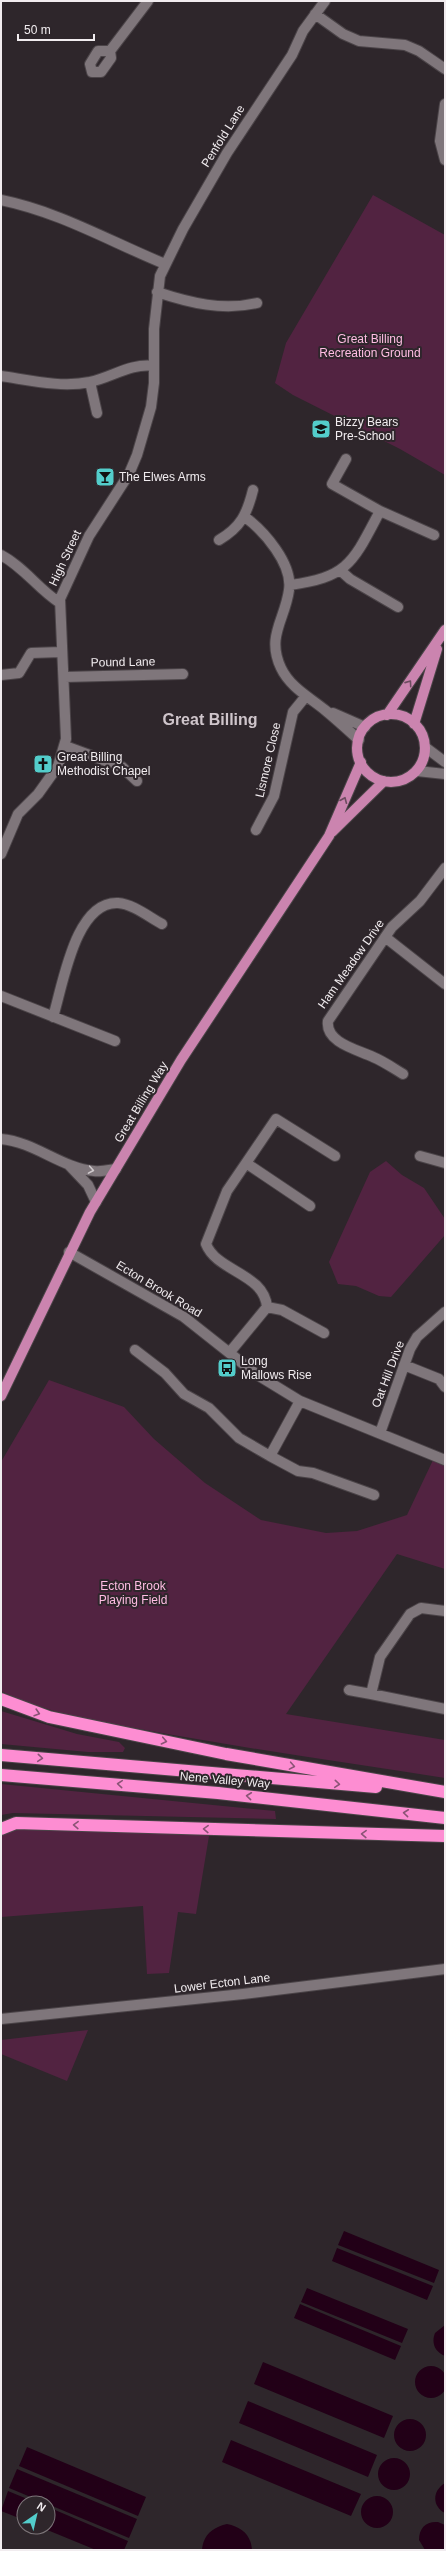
<svg xmlns="http://www.w3.org/2000/svg" width="446" height="2551" viewBox="0 0 446 2551" font-family="Helvetica,sans-serif">
	<style>
		.green { fill: #522341 }
		.water { fill: #220017 }
		.lines { fill: none; stroke-linecap: round; stroke-linejoin: round }
		.minor-casing { stroke: #4b4448; stroke-width: 12 }
		.major-casing { stroke: #4b4448; stroke-width: 12 }
		.highway-casing { stroke: #4b4448; stroke-width: 14 }
		.minor { stroke: #7f767b; stroke-width: 10 }
		.major { stroke: #cb84af; stroke-width: 10 }
		.highway { stroke: #fd8dd2; stroke-width: 12 }
		.oneway { stroke: #6d4c60 }
		.oneway2 { stroke: #cfc9cc }
		.oneway3 { stroke: #8b5476 }
		.labels { text-anchor: middle; stroke-width: 4; stroke-linejoin: round; paint-order: stroke }
		.street-label { font-size: 12px; fill: #f1ecef; stroke: #2e262b }
		.park-label { font-size: 12px; fill: #ffbde3; stroke: #2e262b }
		.poi-label { font-size: 12px; fill: #f1ecef; stroke: #2e262b; text-anchor: start }
		.district-label { font-size: 16px; font-weight: bold; fill: #cfc5cb; stroke: #2e262b }
	</style>
	<rect width="100%" height="100%" fill="#2e262b"/>
	<path class="green" d="M373,195L445,235V475L400,449L293,395L275,383L286,343Z
		M386,1161L402,1175L424,1188L445,1219V1235L391,1297L379,1296L356,1286L338,1284L329,1262L370,1172Z
		M49,1380L124,1407L154,1439L205,1483L261,1520L326,1533L357,1531L407,1515L434,1458L445,1464V1569L397,1554L286,1714L445,1740V1778C354,1764 264,1751 173,1735C115,1724 54,1717 1,1691V1462Z
		M1,1711L77,1734L119,1742L125,1748L123,1752H88L1,1744Z
		M1,1784L275,1811L276,1819L13,1813L1,1815Z
		M104,1828L157,1830L209,1836L196,1914L178,1912L169,1973L147,1974L143,1906L1,1917V1836L14,1830Z
		M88,2030L67,2081L1,2054V2040Z"/>
	<path class="water" d="M344,2231L439,2270L434,2283L338,2245Z
		M337,2248L433,2286L427,2300L332,2261Z
		M307,2288L408,2329L402,2343L301,2302Z
		M300,2304L401,2346L395,2360L294,2318Z
		M445,2325V2356C435,2352 431,2343 435,2333Z
		M263,2362L393,2416L384,2438L254,2384Z
		M415 2382a16 16 0 1 1 32 0a16 16 0 1 1-32 0Z
		M248,2401L377,2455L368,2477L239,2423Z
		M394 2435a16 16 0 1 1 32 0a16 16 0 1 1-32 0Z
		M231,2440L361,2494L351,2516L222,2462Z
		M27,2447L146,2497L138,2516L19,2466Z
		M378 2474a16 16 0 1 1 32 0a16 16 0 1 1-32 0Z
		M17,2469L137,2519L129,2538L9,2488Z
		M445,2483V2513C432,2506 432,2491 445,2483Z
		M8,2491L37,2503H24V2520L1,2511Z
		M361 2512a16 16 0 1 1 32 0a16 16 0 1 1-32 0Z
		M48,2507L128,2541L124,2550H96L40,2527H48Z
		M438,2522L445,2525V2550H425L419,2540C419,2528 426,2521 438,2522Z
		M227,2524C242,2527 251,2535 252,2550H202C203,2535 213,2527 227,2524Z"/>
	<g class="lines">
		<g class="minor-casing">
			<path id="minor" d="M315,14L343,34L359,41L405,45L419,51L445,69
				M110,51H98L90,64L92,72H101L111,58L110,51L148,1
				M445,104L440,141L445,160
				M1,200C60,212 111,242 165,264
				M157,292C190,303 223,311 257,303
				M1,376C29,380 61,388 90,382C113,377 130,363 154,366
				M90,382L97,413
				M346,459L332,484L380,511L434,535
				M245,517C264,531 293,564 289,590C285,620 266,636 281,668C290,687 309,697 325,710C336,719 348,730 359,740
				M219,540C241,527 247,514 253,490
				M1,555C24,567 38,589 60,603
				M341,571L350,579L398,607
				M290,585C349,577 353,562 380,511
				M1,675L19,673L31,653L61,652
				M64,677L183,674
				M333,713L365,727
				M65,746L122,767L137,781
				M425,747L445,762
				M417,771L445,774
				M256,830L274,796L293,712L306,696
				M1,854L18,814L38,794L58,766L66,739L60,599L89,536L129,474L137,455L151,407L154,383V329L160,276L183,229L227,153L292,55L303,31L325,1
				M385,937L445,984
				M1,996L115,1041
				M53,1017C63,985 75,901 118,903C133,904 149,917 162,924
				M403,1074C393,1068 383,1061 373,1057C359,1050 325,1043 328,1021L392,927L420,901L445,868
				M1,1139C35,1142 61,1168 94,1171C101,1172 109,1170 116,1169
				M420,1156L445,1163
				M246,1163L310,1206
				M69,1165L88,1185L96,1202
				M69,1252L184,1317L256,1374L300,1401L445,1460
				M267,1307L282,1310L324,1333
				M135,1350L165,1373L184,1394L209,1408L239,1438L270,1456L298,1471L313,1473L374,1495
				M230,1352L267,1307C264,1273 217,1272 206,1244L227,1191L276,1119L335,1156
				M404,1365L439,1379L445,1387
				M380,1433L410,1349L417,1337L445,1312
				M270,1456L300,1401
				M349,1690L371,1694L380,1657L410,1614L421,1608L445,1611
				M371,1694L445,1709
				M1,2019L243,1994L445,1969"/>
		</g>
		<g class="major-casing">
			<path id="major" d="M357 748a34 34 0 1 1 68 0a34 34 0 1 1-68 0Z
				M387,715L445,630
				M414,724L437,649
				M332,832L384,781
				M1,1396L90,1212L181,1060L329,836L361,762"/>
		</g>
		<g class="highway-casing">
			<path id="highway" d="M1,1699L49,1717L226,1754L445,1792
				M1,1755L376,1787
				M1,1775L218,1793L445,1818
				M1,1829L16,1823L445,1836"/>
		</g>
		<use href="#minor" class="minor"/>
		<use href="#major" class="major"/>
		<use href="#highway" class="highway"/>
	</g>
	<defs><path id="oneway-chevron" d="M-2-3.5L2.5 0L-2 3.5" fill="none" stroke-width="1.6" stroke-linecap="round" stroke-linejoin="round"/></defs>
	<g class="oneway">
		<use href="#oneway-chevron" transform="translate(409 683) rotate(-55)"/>
		<use href="#oneway-chevron" transform="translate(344 800) rotate(-67)"/>
	</g>
	<use class="oneway2" href="#oneway-chevron" transform="translate(91 1170) rotate(10)"/>
	<g class="oneway3">
		<use href="#oneway-chevron" transform="translate(37 1713) rotate(17)"/>
		<use href="#oneway-chevron" transform="translate(164 1741) rotate(12)"/>
		<use href="#oneway-chevron" transform="translate(40 1758) rotate(5)"/>
		<use href="#oneway-chevron" transform="translate(292 1766) rotate(10)"/>
		<use href="#oneway-chevron" transform="translate(120 1784) rotate(-175)"/>
		<use href="#oneway-chevron" transform="translate(337 1784) rotate(5)"/>
		<use href="#oneway-chevron" transform="translate(249 1796) rotate(-174)"/>
		<use href="#oneway-chevron" transform="translate(406 1813) rotate(-174)"/>
		<use href="#oneway-chevron" transform="translate(76 1825) rotate(-178)"/>
		<use href="#oneway-chevron" transform="translate(206 1829) rotate(-178)"/>
		<use href="#oneway-chevron" transform="translate(364 1834) rotate(-178)"/>
	</g>
	<defs>
		<g id="school-square" transform="scale(1)"><rect x="-9" y="-9" width="18" height="18" rx="4" fill="#53cdcb" stroke="#2e262b"/><path d="M0-5L7-2L0 1L-7-2ZM-4 1L0 2.5L4 1V4Q0 6-4 4Z" fill="#111"/></g>
		<g id="bar-square" transform="scale(1)"><rect x="-9" y="-9" width="18" height="18" rx="4" fill="#53cdcb" stroke="#2e262b"/><path d="M-6-5H6L.8 .8V4.5H3.5V6h-7V4.5H-.8V.8Z" fill="#111"/></g>
		<g id="church-square" transform="scale(1)"><rect x="-9" y="-9" width="18" height="18" rx="4" fill="#53cdcb" stroke="#2e262b"/><path d="M-1.2-6h2.4v3.5h3.3v2.4h-3.3V6h-2.4V-.1h-3.3v-2.4h3.3Z" fill="#111"/></g>
		<g id="bus-square" transform="scale(1)"><rect x="-9" y="-9" width="18" height="18" rx="4" fill="#53cdcb" stroke="#2e262b"/><path d="M-5-6H5V4H4V6H2V4H-2V6H-4V4H-5ZM-3.5-4V0h7V-4ZM-3.5 1.2v1.5H-2V1.2ZM2 1.2v1.5H3.5V1.2Z" fill="#111"/></g>
	</defs>
	<g fill-rule="evenodd">
		<use href="#school-square" x="321" y="429"/>
		<use href="#bar-square" x="105" y="477"/>
		<use href="#church-square" x="43" y="764"/>
		<use href="#bus-square" x="227" y="1368"/>
	</g>
	<g class="labels">
		<g class="street-label">
			<text transform="translate(223 136) rotate(-58)" y="4">Penfold Lane</text>
			<text transform="translate(65 558) rotate(-65)" y="4">High Street</text>
			<text transform="translate(123 662) rotate(-1)" y="4">Pound Lane</text>
			<text transform="translate(268 760) rotate(-77)" y="4">Lismore Close</text>
			<text transform="translate(351 964) rotate(-55)" y="4">Ham Meadow Drive</text>
			<text transform="translate(141 1102) rotate(-59)" y="4">Great Billing Way</text>
			<text transform="translate(159 1289) rotate(31)" y="4">Ecton Brook Road</text>
			<text transform="translate(388 1374) rotate(-69)" y="4">Oat Hill Drive</text>
			<text transform="translate(225 1780) rotate(5)" y="4">Nene Valley Way</text>
			<text transform="translate(222 1983) rotate(-7)" y="4">Lower Ecton Lane</text>
		</g>
		<g class="park-label">
			<text x="370" y="343">Great Billing<tspan x="370" dy="14">Recreation Ground</tspan></text>
			<text x="133" y="1590">Ecton Brook<tspan x="133" dy="14">Playing Field</tspan></text>
		</g>
		<g class="poi-label">
			<text x="335" y="426">Bizzy Bears<tspan x="335" dy="14">Pre-School</tspan></text>
			<text x="119" y="481">The Elwes Arms</text>
			<text x="57" y="761">Great Billing<tspan x="57" dy="14">Methodist Chapel</tspan></text>
			<text x="241" y="1365">Long<tspan x="241" dy="14">Mallows Rise</tspan></text>
		</g>
		<g class="district-label">
			<text x="210" y="725">Great Billing</text>
		</g>
	</g>
	<rect width="446" height="2551" fill="none" stroke="#f1ecef" stroke-width="4"/>
	<g transform="translate(36 2515) rotate(34)"><circle r="19" fill="#2e262b" stroke="#7c7579"/>
	<path d="M0-3L7 15L0 10L-7 15Z" fill="#53cdcb"/>
	<text y="-6" font-size="11" font-weight="bold" text-anchor="middle" fill="#f1ecef">N</text>
	</g>
	<path d="M18 34v6h76v-6" fill="none" stroke="#f1ecef" stroke-width="2"/>
	<text x="24" y="34" font-size="12" fill="#f1ecef" stroke="#2e262b" stroke-width="3" paint-order="stroke">50 m</text>
</svg>
